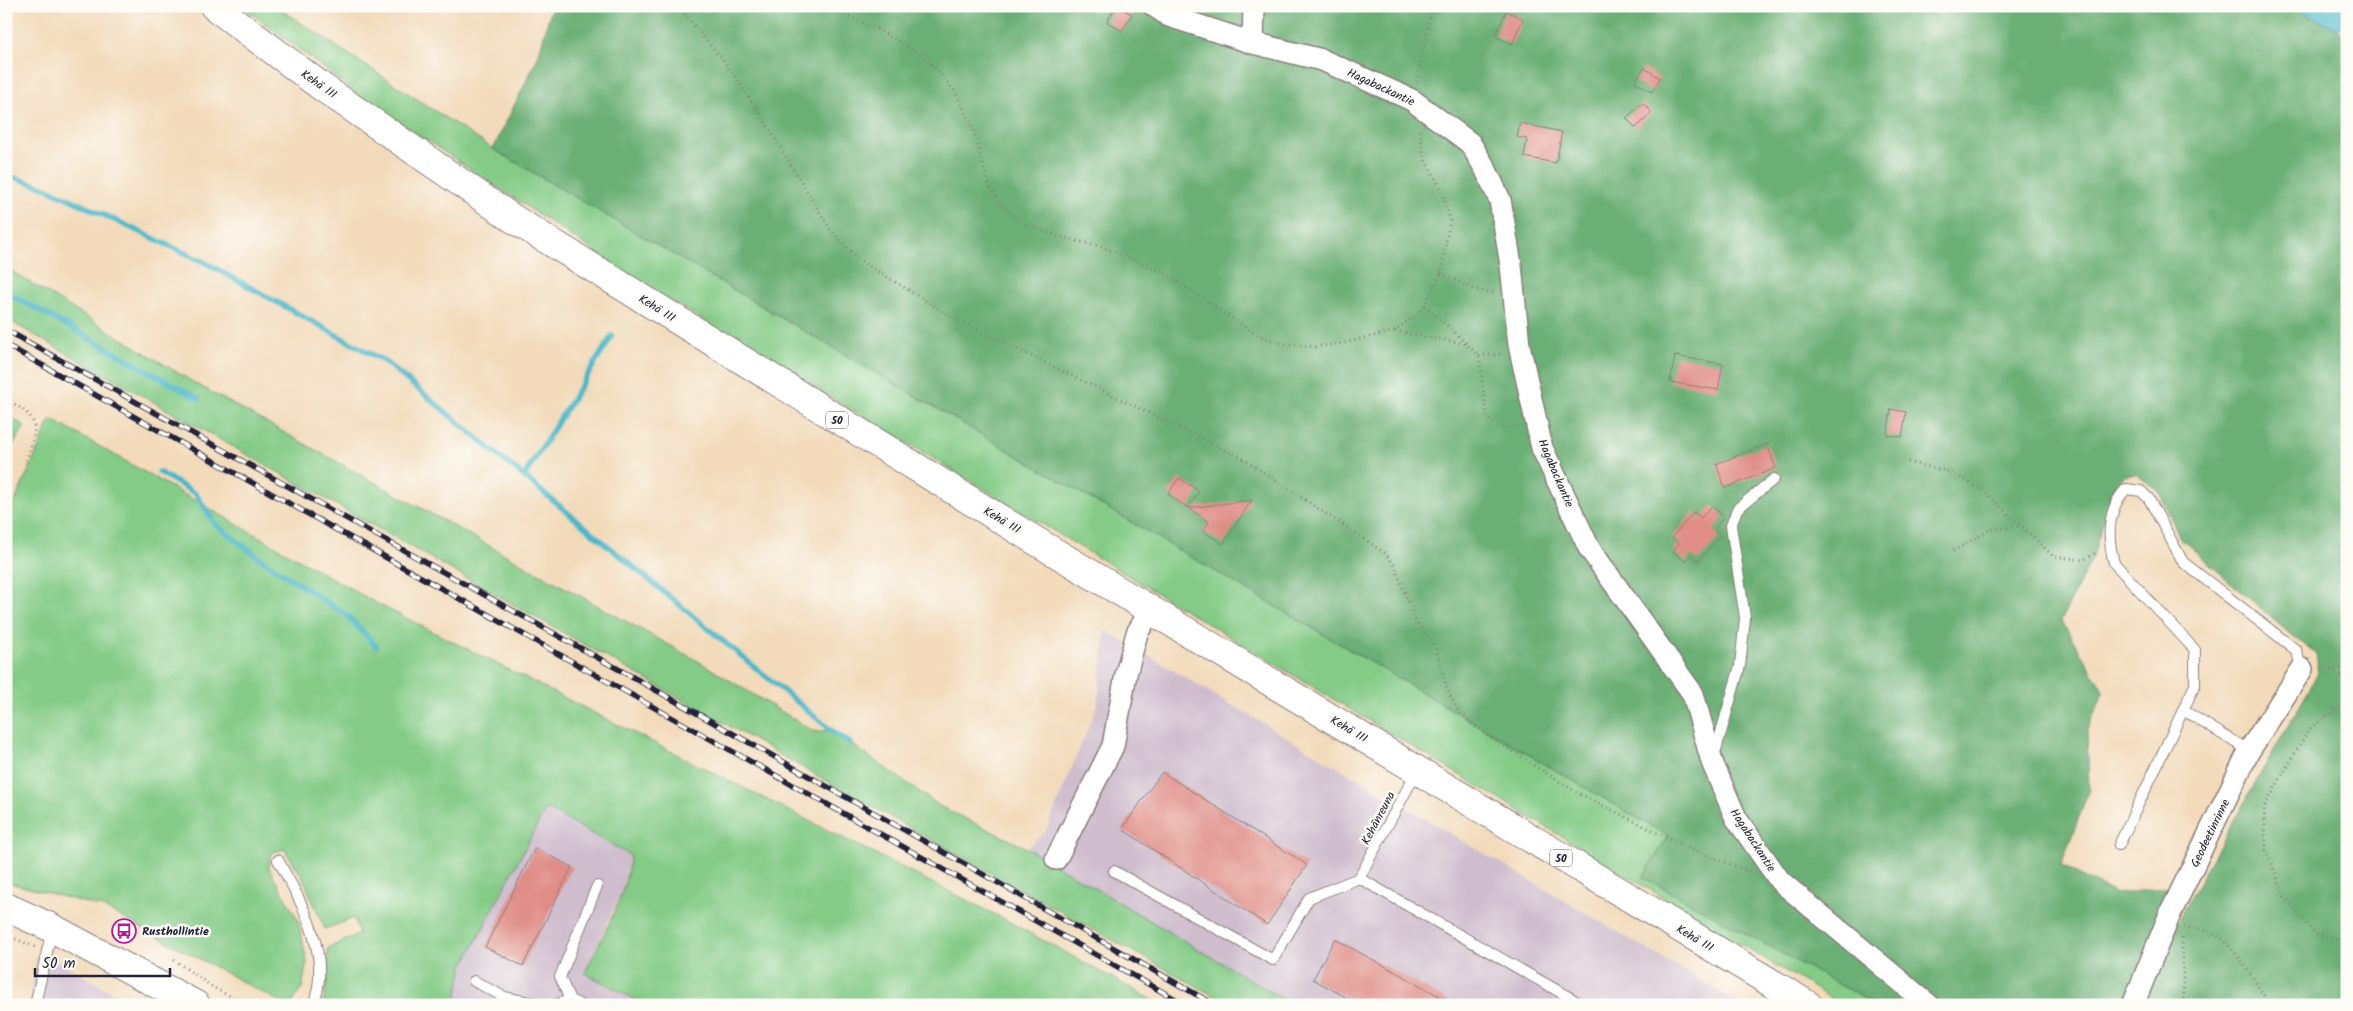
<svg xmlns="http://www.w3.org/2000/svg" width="2353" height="1011" viewBox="0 0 2353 1011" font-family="Kalam,sans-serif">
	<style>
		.industrial { fill: #cfbdce }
		.green { fill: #84cb87; stroke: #537661 }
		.forest { fill: #6baf74; stroke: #466858 }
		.water { fill: #4cb7c9; stroke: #376c82 }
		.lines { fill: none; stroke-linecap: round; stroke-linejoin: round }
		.stream { stroke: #4cb7c9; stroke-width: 5.5 }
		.building { fill: #e08d87 }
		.lane-casing { stroke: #8a7e7a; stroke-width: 12 }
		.street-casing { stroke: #8a7e7a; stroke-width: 24 }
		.secondary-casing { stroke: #8a7e7a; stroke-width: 30 }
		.highway-casing { stroke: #8a7e7a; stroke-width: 30 }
		.path { stroke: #8a7e7a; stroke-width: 3; stroke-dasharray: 1 4; stroke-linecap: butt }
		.lane { stroke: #fff; stroke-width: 10 }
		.street { stroke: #fff; stroke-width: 21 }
		.secondary { stroke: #fff; stroke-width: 28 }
		.highway { stroke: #fff; stroke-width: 28 }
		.rail-casing { stroke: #22223b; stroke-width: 5.5 }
		.rail { stroke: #fdfcf7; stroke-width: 4; stroke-dasharray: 11; stroke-linecap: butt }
		.labels { text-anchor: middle; stroke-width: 5; stroke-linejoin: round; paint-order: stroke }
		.shield { fill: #fdfcf7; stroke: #646373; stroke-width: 1 }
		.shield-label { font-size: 11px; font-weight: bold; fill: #22223b }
		.street-label { font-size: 12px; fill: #22223b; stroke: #fdfcf7 }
		.poi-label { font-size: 12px; font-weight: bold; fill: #22223b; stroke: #fdfcf7; text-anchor: start }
	</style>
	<rect width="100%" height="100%" fill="#fdfcf7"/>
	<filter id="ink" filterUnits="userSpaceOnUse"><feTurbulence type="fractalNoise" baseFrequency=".02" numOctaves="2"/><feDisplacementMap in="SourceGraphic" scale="10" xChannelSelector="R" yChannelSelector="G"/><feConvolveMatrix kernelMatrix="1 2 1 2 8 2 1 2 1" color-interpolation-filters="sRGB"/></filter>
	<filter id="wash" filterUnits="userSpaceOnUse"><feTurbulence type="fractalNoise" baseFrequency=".0096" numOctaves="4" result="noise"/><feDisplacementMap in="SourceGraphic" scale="20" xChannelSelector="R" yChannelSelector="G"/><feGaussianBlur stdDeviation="1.12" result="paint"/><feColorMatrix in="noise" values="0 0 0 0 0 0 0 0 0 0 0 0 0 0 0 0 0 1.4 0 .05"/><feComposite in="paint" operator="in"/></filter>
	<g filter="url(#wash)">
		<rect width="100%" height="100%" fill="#f2daba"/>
		<path class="industrial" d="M1106,631L1742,1005H1293L1027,848L1046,831L1097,706Z
			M546,808L630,855L623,888L585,973L646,1005H455L463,966Z
			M37,955L59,962L135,1005H30Z"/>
		<path class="green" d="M242,6H275L493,149L1668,836L1643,877L1876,1005H1842L648,287L360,96Z
			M6,268L198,385L698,661L815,732L831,730L941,807L1027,848L1293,1005H1231L992,874L6,319Z
			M6,415L25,426L6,456Z
			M51,419L376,603L1002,918L1162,1005H646L585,973C602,936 627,896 630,855L546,808L463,966L455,1005H323L328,975V948L359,934L354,918L325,929L301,874L284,849L271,853L269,868L298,920L307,962L302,988L291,1005H286L102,907L6,882V522Z"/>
		<path class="forest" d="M552,6H2290L2335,28L2347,37V1005H2143L2181,914L2318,673L2316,653L2291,635L2180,538L2159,492L2137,474L2124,476L2112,490L2093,557L2061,620L2104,692L2087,730L2089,790L2061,865L2116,894L2170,887L2124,1005H1876L1643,877L1668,836L493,149L538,57Z"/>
		<path class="water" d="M2290,6H2347V27L2335,28Z"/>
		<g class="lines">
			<path class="stream" d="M6,175L44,187L204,262L384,361L831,730L850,743
				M6,292L199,399
				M159,472L196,494L215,524L258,557L348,616L376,646
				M524,476L612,336"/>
		</g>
		<g id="blocks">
			<path class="building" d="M1116,6L1132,14L1122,31L1107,22Z
				M1506,11L1523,19L1512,44L1495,36Z
				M1644,68L1660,78L1652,92L1635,82Z
				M1643,103L1652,113L1636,128L1626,118Z
				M1520,123L1562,132L1556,163L1524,157L1527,139L1517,137Z
				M1675,356L1723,364L1718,390L1670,382Z
				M1891,409L1906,412L1902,437L1887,435Z
				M1767,444L1776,468L1725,488L1716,464Z
				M1179,478L1199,491L1188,508L1168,494Z
				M1252,500L1223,544L1203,531L1209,522L1189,508Z
				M1712,506L1724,517L1714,530L1720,536L1698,561L1691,555L1686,562L1673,551L1679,543L1672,537L1694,512L1701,518Z
				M1162,772L1307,865L1267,925L1122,829Z
				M535,848L572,867L523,966L485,947Z
				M1335,939L1456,1005H1360L1313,979Z"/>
		</g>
	</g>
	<g filter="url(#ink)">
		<use href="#blocks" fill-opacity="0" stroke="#8a7e7a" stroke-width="1"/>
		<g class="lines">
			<g class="lane-casing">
				<path id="lane" d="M2183,710L2249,751
					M1714,757L1740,666L1745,618L1731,526L1737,509L1774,479
					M2119,845L2195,685V650L2114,563C2107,538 2107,509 2126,489L2141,491L2149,499L2183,562L2296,650L2302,669
					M278,860C301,901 333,956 313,1005
					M1114,871L1273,960L1309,898L1359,878
					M1359,878L1583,1005
					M1359,878L1417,771
					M474,981L504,997L544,1005
					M35,1005L52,929
					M555,1005L570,1000
					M580,1005L570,1000L560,977L597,886"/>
			</g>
			<g class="street-casing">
				<path id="street" d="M1154,6L1169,16L1253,43L1322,60L1412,100L1470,143L1485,168L1500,200L1511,265L1519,345L1542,448L1589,548L1693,694L1712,762L1736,818L1780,881L1929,1005
					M1253,43L1254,6
					M1056,859L1113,746L1126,674L1137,633L1151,610
					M2133,1005L2170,914L2249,751L2302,669"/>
			</g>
			<g class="secondary-casing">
				<path id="secondary" d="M6,907L52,928L196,1005"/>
			</g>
			<g class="highway-casing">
				<path id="highway" d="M214,6L322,87L512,218L1031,538L1808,1005"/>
			</g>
			<path class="path" d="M678,6L723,60L759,112L830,229L858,259L955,319L1242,458L1385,553L1395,566L1415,620L1435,647L1448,691L1459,712L1484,733L1576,792L1686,847L1750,872
				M821,6L876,28L927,59L954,90L972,125L988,183L1000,204L1023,223L1060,237L1103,247L1163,272L1259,336L1284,344L1315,347L1344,343L1394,331L1418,314L1425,305L1441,273L1450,219L1441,189L1424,157L1420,130
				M1417,82L1432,6
				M1441,273L1473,289L1494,293
				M1425,305L1466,343
				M1395,331L1466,344L1479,356L1487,418L1505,429L1519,426
				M1479,356L1503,354
				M6,399C40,418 39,425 26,460
				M1908,462L1947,471L1981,488L2053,556L2084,560L2098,551
				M1953,551L1991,529L2021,526
				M2320,669L2332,670L2347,667
				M2332,670L2347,682
				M2347,701L2309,729L2264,807L2266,850L2285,897L2315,934L2347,941
				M2184,927C2196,928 2210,931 2221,938C2234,947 2261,990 2269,1005
				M6,935L35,947
				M2182,938L2184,1005
				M174,960L214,988L247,1005"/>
			<use href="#lane" class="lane"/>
			<use href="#street" class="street"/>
			<use href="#secondary" class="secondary"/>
			<use href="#highway" class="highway"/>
			<g class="rail-casing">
				<path id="rail" d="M6,330L638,680L1215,1005
					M6,345L1186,1005"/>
			</g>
			<use href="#rail" class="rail"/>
		</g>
	</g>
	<defs>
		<g id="bus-ring" transform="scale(1.25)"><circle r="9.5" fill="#fdfcf7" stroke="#b5179e" stroke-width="1.5"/><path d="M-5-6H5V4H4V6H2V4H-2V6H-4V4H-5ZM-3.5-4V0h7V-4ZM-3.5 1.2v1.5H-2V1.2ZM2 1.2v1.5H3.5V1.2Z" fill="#b5179e"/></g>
	</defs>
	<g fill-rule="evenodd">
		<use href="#bus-ring" x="124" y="931"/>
	</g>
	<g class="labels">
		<g class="shield">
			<rect x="826" y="411.5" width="22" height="17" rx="4"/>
			<rect x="1550" y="849.5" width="22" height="17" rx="4"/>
		</g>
		<g class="shield-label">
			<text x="837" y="424">50</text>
			<text x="1561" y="862">50</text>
		</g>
		<g class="street-label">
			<text transform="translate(319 84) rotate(35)" y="4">Kehä III</text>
			<text transform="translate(1381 87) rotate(25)" y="4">Hagabackantie</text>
			<text transform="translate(657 308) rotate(32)" y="4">Kehä III</text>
			<text transform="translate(1556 473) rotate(67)" y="4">Hagabackantie</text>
			<text transform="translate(1002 520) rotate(31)" y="4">Kehä III</text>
			<text transform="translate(1349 729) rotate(31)" y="4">Kehä III</text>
			<text transform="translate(1378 818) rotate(-62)" y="4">Kehänreuna</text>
			<text transform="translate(2210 833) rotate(-64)" y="4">Geodeetinrinne</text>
			<text transform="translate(1753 840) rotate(57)" y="4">Hagabackantie</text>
			<text transform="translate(1695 938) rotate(31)" y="4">Kehä III</text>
		</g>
		<g class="poi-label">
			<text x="142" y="935">Rusthollintie</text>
		</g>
	</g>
	<rect width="2353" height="1011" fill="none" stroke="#fdfcf7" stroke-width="25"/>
	<path d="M35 968v8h135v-8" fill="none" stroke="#22223b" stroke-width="2.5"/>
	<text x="42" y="968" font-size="15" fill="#22223b" stroke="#fdfcf7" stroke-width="4" paint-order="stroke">50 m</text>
</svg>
